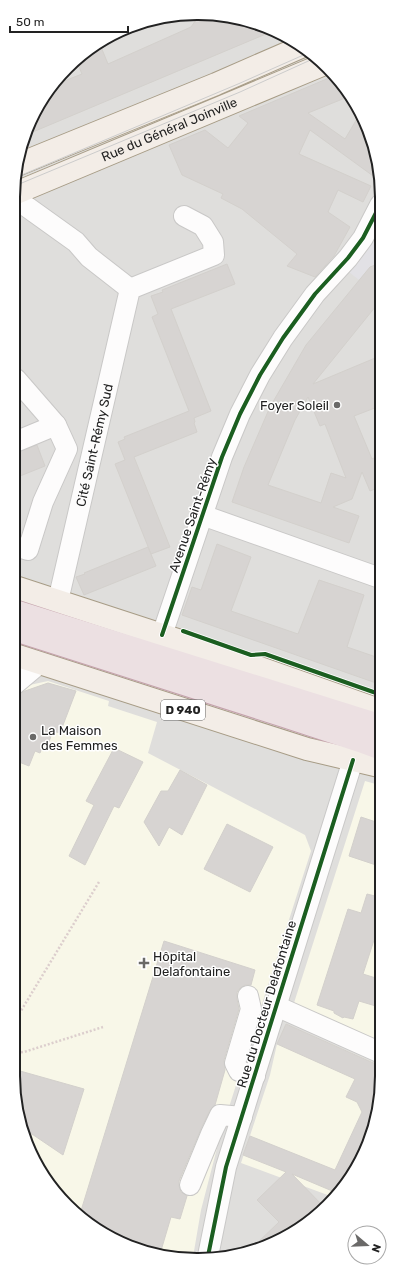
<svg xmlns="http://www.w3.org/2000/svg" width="395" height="1273" viewBox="0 0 395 1273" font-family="Rubik,sans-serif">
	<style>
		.residential { fill: #dfdedc }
		.education { fill: #f8f7e8 }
		.plaza { fill: #e2e1e5 }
		.building { fill: #d7d4d2; stroke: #d3d0cc; fill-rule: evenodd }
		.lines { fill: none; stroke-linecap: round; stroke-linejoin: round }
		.minor-casing { stroke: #c9c8c7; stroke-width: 22 }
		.major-casing { stroke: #a79c86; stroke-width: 24 }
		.highway-casing { stroke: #c5a2ac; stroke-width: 24 }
		.path { stroke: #dccecd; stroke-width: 2.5; stroke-dasharray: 2 2; stroke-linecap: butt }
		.minor { stroke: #fdfcfc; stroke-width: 20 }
		.major { stroke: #f3ede7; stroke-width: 22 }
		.highway { stroke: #ece0e2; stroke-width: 22 }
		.tram { stroke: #ccc; stroke-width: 1 }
		.cycleway-casing { stroke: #fff; stroke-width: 6 }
		.cycleway { stroke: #1b5e20; stroke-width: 4 }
		.poi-dot { fill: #6a6968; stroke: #fff; stroke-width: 1.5 }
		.labels { text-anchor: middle; stroke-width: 3; stroke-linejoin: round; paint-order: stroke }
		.shield { fill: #fff; stroke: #646464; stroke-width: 1 }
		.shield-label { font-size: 12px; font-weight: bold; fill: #222 }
		.street-label { font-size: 13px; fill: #222; stroke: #fff }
		.poi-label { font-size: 13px; fill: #222; stroke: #fff; text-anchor: start }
		.rim { fill: none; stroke: #222; stroke-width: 2 }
	</style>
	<rect width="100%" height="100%" fill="#f0eeeb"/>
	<path class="residential" d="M162,17H234L290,38L336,76L363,116L380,173L378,1112L351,1178L310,1222L245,1254L174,1258L116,1241L59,1197L27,1146L13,1075L17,161L44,95L95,44Z"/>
	<path class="education" d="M48,681L109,701L108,706L157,722L148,753L305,835L311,851L222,1129L201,1210L193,1257L174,1258L116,1241L59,1197L27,1146L13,1075L14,695L25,686Z
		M365,781L379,785V1044L293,1006Z
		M286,1024L379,1065L378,1112L351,1178L333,1197L241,1163L270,1075L277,1044Z"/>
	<path class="plaza" d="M380,230V263L370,267L359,280L345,269L375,232Z"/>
	<path class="building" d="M198,17H234L273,31L28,134L44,95L54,85L82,74L77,62L95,44L99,42L108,64L191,27Z
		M336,75L350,96L308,113L345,139L361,112L363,116L380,173V181L310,130L299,154L371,186L363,202L338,190L328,212L350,227L334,256L315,277L287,266L297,254L242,209L221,198L223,194L182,175L169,145L205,130L228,148L248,123L239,116Z
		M380,263V301L313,384L380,356V406L354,416L372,459L380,455V487L370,491L362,472L352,499L333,507L359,516L349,543L232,502L244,467L270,407L306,345L370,267ZM308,397L320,426L325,424L346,478L331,473L321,503L268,485L295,420Z
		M227,264L235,284L171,309L211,411L194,418L195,422L194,423L197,432L134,457L170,547L151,554L115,464L125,460L118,442L125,439L124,437L189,411L152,317L158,314L151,296L163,292L162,290Z
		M37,445L45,466L15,478V453Z
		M217,544L251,557L231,611L298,634L319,580L364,595L347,647L379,658V684L182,615L192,587L201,590Z
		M148,547L156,566L84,595L76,577L85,574L84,573Z
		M48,683L76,691L60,733L53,731L48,744L44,743L40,753L35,751L29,766L14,760V726L19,714L14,712V707L19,694L25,691Z
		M114,748L143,762L119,808L114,806L85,865L69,856L94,805L86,801Z
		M180,770L207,785L182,835L169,827L159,846L144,822L161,791H168Z
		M361,817L379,823V866L349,856Z
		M227,824L273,847L250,892L204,869Z
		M367,894L379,897V939L374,940L363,974L379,979V1007L359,1001L353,1019L344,1017L343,1018L334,1013V1011L317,1005L348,909L361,913Z
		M164,941L255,970L251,985H245L240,988L237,992V999L239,1009L224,1060L225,1070L215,1105L210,1110L201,1129L179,1181V1186L181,1192L187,1196L180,1219L171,1217L160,1254L116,1241L80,1214Z
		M286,1024L378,1065V1112L351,1178L337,1193L292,1174L324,1207L310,1222L256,1249L254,1246L279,1222L257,1200L286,1172L243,1155L250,1136L335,1170L362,1112L357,1102L346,1097L355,1079L277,1044Z
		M13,1069L84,1089L63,1155L23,1128L13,1076Z"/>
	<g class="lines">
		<g class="minor-casing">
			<g id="minor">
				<path d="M16,199L76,242L89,257L130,289"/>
				<path d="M15,442L56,425"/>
				<path d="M202,515L380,578"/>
				<path d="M15,546L28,550L43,502L67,449L56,425L16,379"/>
				<path id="s1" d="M58,601L130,289L214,255L213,242L203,226L184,216"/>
				<path d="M162,635L222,457L240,414L260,375L283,338L315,294L348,258L363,238L380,205"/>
				<path d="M15,684L40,663"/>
				<path d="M248,996L251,1009L235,1063L239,1071L255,1076"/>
				<path d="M276,1006L379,1052"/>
				<path d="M190,1185L211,1134L220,1115L242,1117"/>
				<path d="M208,1256L226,1167L353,760"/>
			</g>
		</g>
		<g class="major-casing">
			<g id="major">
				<path d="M17,165L216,84L301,47"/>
				<path id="s2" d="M16,193L322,65"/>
				<path d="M15,587L217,653L379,710"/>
				<path d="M15,655L307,749L379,766"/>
			</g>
		</g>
		<g class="highway-casing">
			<path id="highway" d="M15,611L379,725
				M15,630L284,716L360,741L379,748"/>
		</g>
		<path class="path" d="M13,1024L99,882
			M13,1053L24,1052L103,1027"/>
		<use href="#minor" class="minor"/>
		<use href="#major" class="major"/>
		<use href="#highway" class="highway"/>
		<path class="tram" d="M17,177L238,84L308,53
			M17,185L240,92L315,58"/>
		<g class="cycleway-casing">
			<path id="cycleway" d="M183,631L251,655L265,654L379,694
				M162,635L222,457L240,414L260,375L283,338L315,294L348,258L363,238L380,205
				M208,1256L226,1167L353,760"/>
		</g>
		<use href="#cycleway" class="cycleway"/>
	</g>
	<g class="poi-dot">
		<circle cx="337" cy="405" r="4"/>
		<circle cx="33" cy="737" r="4"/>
		<path d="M142 957h4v4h4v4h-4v4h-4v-4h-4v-4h4z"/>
	</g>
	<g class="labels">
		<rect class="shield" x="161" y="700" width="44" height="20" rx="3"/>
		<g class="shield-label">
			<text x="183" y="714">D 940</text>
		</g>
		<g class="street-label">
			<text dy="5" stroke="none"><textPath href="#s2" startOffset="166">Rue du Général Joinville</textPath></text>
			<text dy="5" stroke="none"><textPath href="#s1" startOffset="160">Cité Saint-Rémy Sud</textPath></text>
			<text transform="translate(192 515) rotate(-71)" y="5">Avenue Saint-Rémy</text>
			<text transform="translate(266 1004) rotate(-73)" y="5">Rue du Docteur Delafontaine</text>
		</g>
		<g class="poi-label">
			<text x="329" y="410" text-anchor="end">Foyer Soleil</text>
			<text x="41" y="735">La Maison<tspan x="41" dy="15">des Femmes</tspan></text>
			<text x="153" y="961">Hôpital<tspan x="153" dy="15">Delafontaine</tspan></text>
		</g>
	</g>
	<path d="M0 0H395V1273H0ZM197 20H198A177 177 0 0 1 375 197V1076A177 177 0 0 1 198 1253H197A177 177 0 0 1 20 1076V197A177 177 0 0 1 197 20Z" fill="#fff" fill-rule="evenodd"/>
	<path class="rim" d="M197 20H198A177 177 0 0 1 375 197V1076A177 177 0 0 1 198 1253H197A177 177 0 0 1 20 1076V197A177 177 0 0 1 197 20Z"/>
	<g transform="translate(367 1245) rotate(109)"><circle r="19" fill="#ffffff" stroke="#a7a7a7"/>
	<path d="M0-3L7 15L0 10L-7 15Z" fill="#6a6968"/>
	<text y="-6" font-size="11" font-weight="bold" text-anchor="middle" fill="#222222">N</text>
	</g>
	<path d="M10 26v6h118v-6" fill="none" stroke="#222222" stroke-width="2"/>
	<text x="16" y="26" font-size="12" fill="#222222" stroke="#ffffff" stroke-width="3" paint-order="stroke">50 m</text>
</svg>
